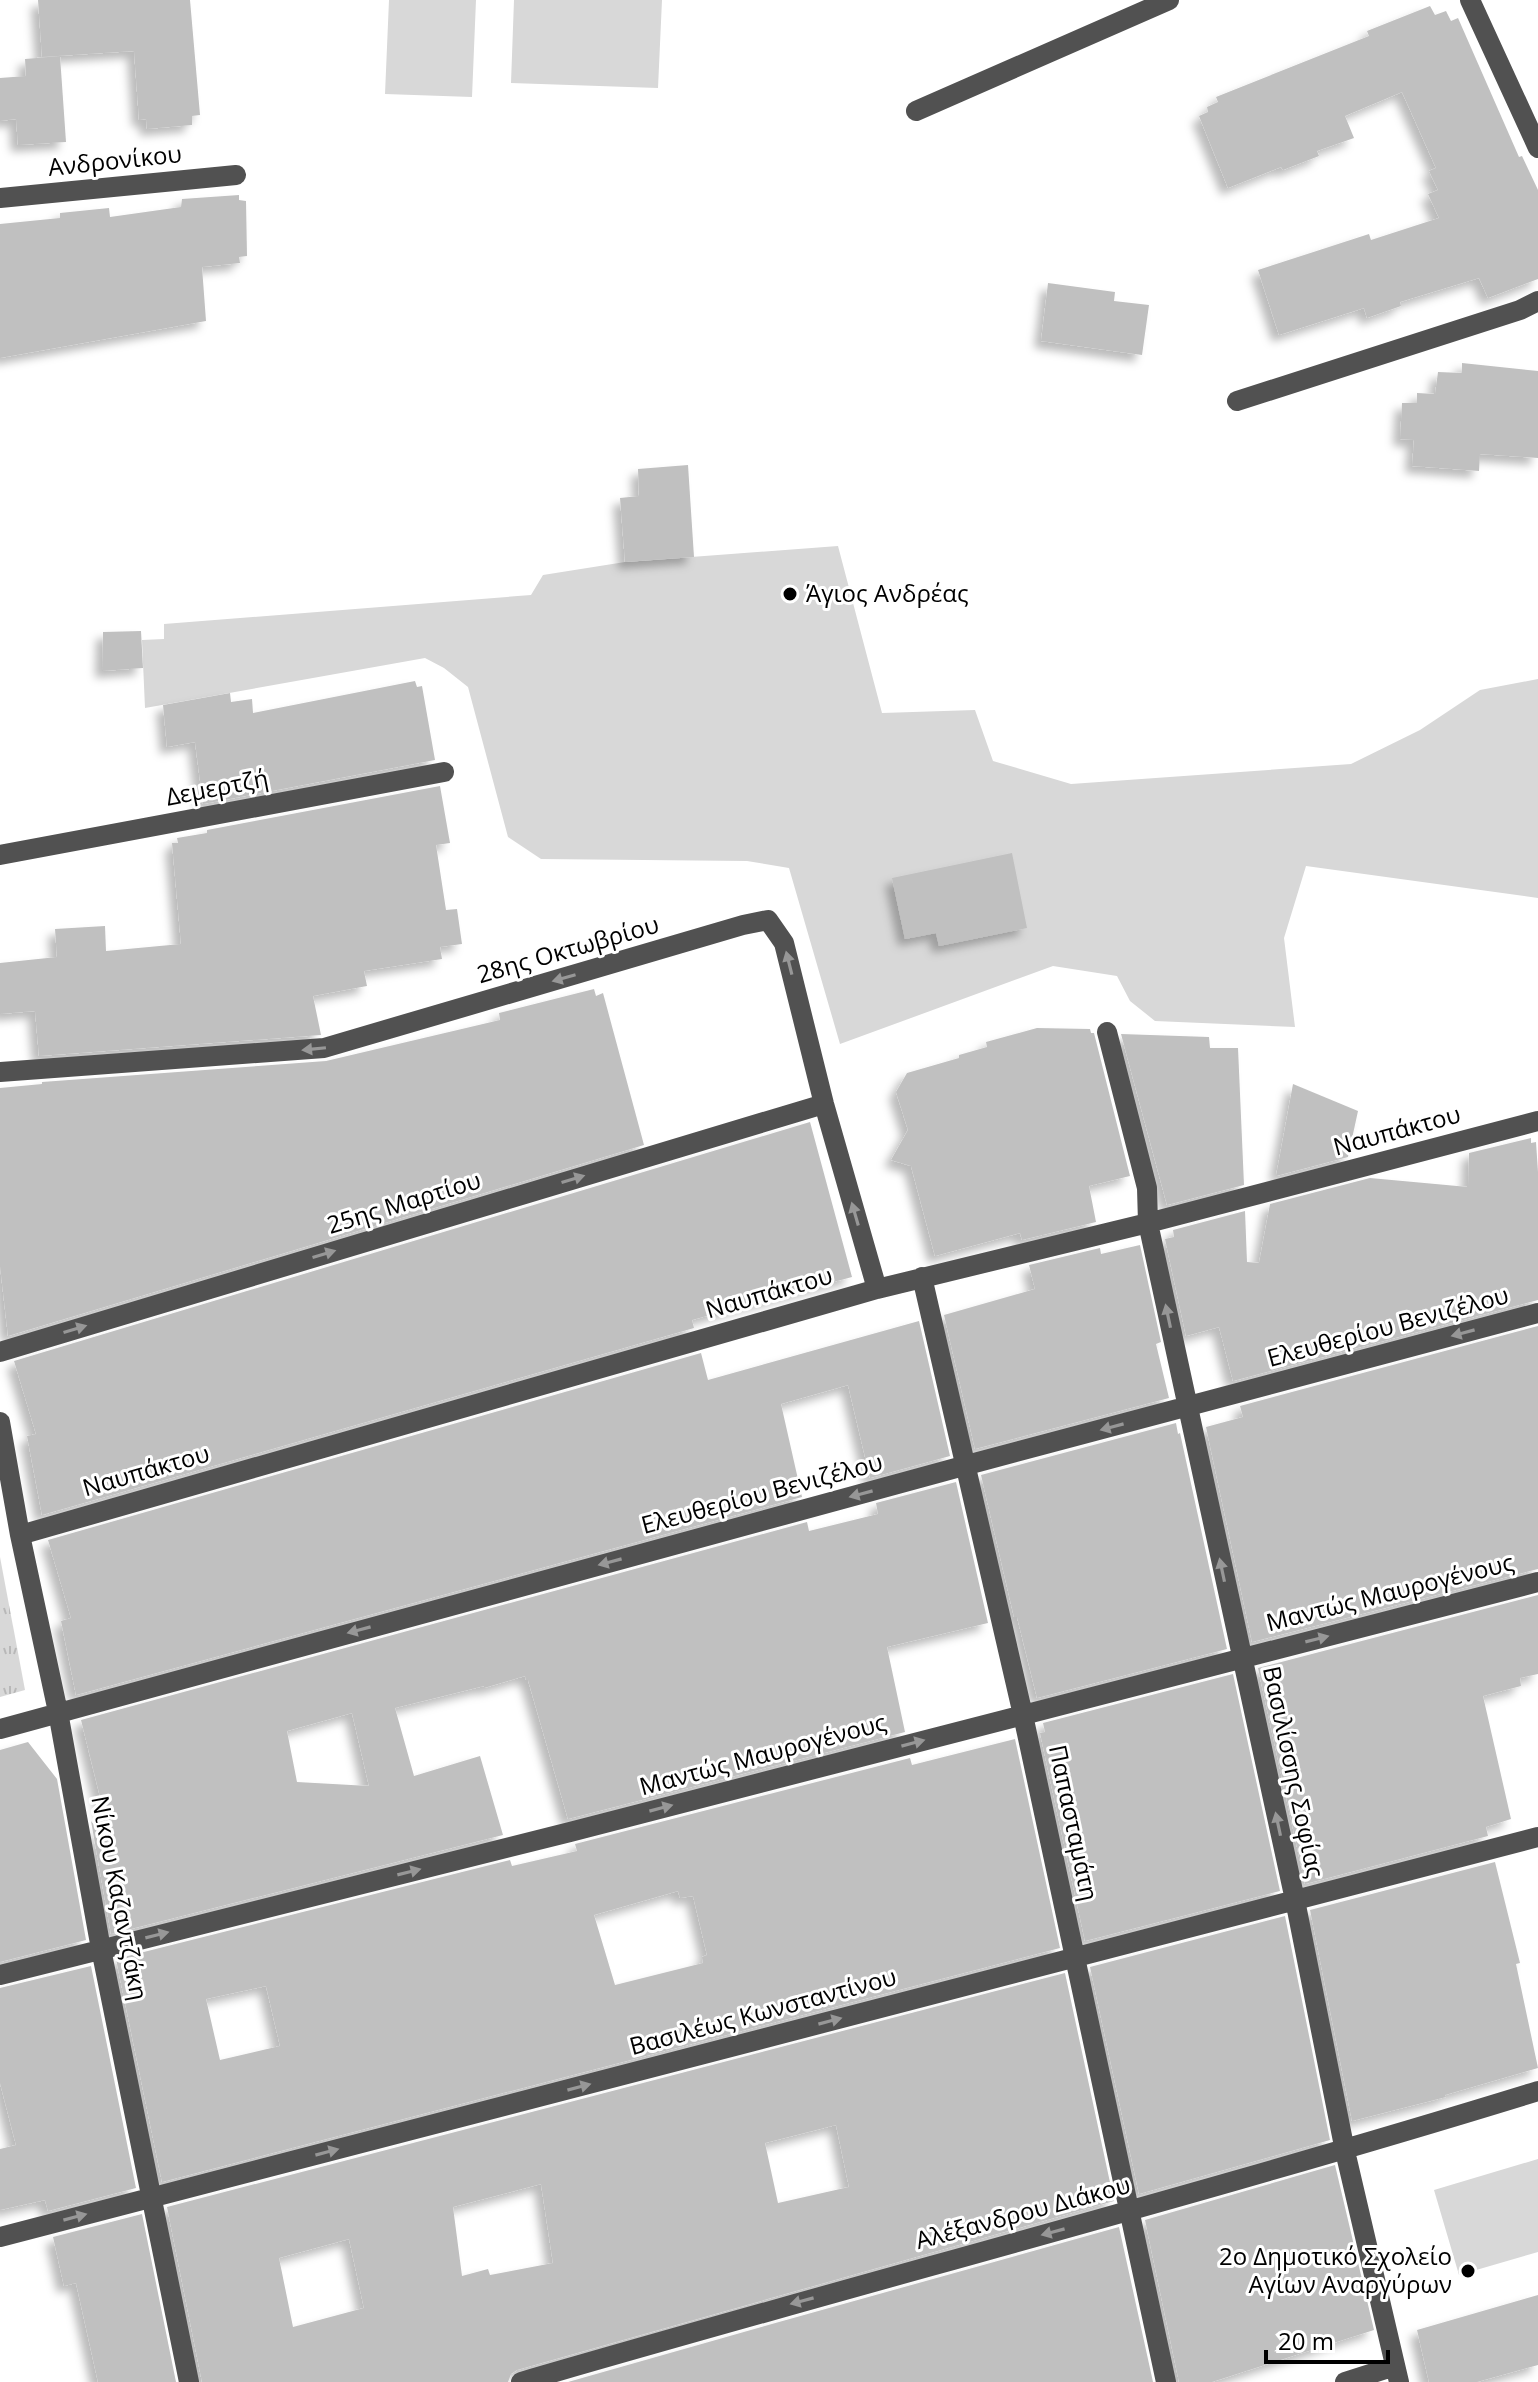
<svg xmlns="http://www.w3.org/2000/svg" width="1538" height="2382" viewBox="0 0 1538 2382" font-family="'Open Sans',sans-serif">
	<style>
		.green { fill: #d8d8d8 }
		.park { fill: url(#park-tufts) }
		.building { fill: #c0c0c0; fill-rule: evenodd; filter: url(#shadow) }
		.lines { fill: none; stroke-linecap: round; stroke-linejoin: round }
		.minor { stroke: #515151; stroke-width: 20 }
		.oneway { fill: #979797 }
		.poi-dot { fill: #000; stroke: #fff; stroke-width: 3 }
		.labels { text-anchor: middle; stroke-width: 6; stroke-linejoin: round; paint-order: stroke }
		.street-label { font-size: 24px; fill: #000; stroke: #fff }
		.poi-label { font-size: 24px; fill: #000; stroke: #fff; text-anchor: start }
	</style>
	<defs>
		<pattern id="park-tufts" width="24" height="20" patternUnits="userSpaceOnUse" patternTransform="scale(2)"><rect width="24" height="20" fill="#d8d8d8"/><path d="M3 7l-1-3M5 7V3M7 7l1-3M15 17l-1-3M17 17v-4M19 17l1-3" fill="none" stroke="#b8b8b8"/></pattern>
		<filter id="shadow"><feDropShadow dx="-7" dy="7" stdDeviation="4" flood-color="#0004"/></filter>
	</defs>
	<rect width="100%" height="100%" fill="#fff"/>
	<path class="green" d="M389,0H476L472,97L385,94Z
		M514,0H662L658,88L511,83Z
		M838,546L882,713L975,710L993,761L1071,784L1351,764L1420,730L1480,690L1538,679V898L1306,866L1284,938L1295,1027L1155,1021L1130,1001L1117,976L1053,966L840,1044L789,868L747,861L541,859L508,837L468,687L444,668L425,658L145,708L142,640L164,639V624L531,595L543,575L625,562Z
		M1538,2159V2252L1459,2275L1434,2190Z"/>
	<path class="park" d="M0,1557L25,1690L0,1697Z"/>
	<path class="building" d="M38,0H190L200,115L192,116V125L147,129L146,119L139,120L134,51L42,57Z
		M1430,6L1435,15L1446,11L1451,21L1458,18L1519,157L1522,156L1538,190V279L1488,298L1479,278L1400,302L1401,306L1367,318L1364,308L1279,335L1258,270L1369,234L1371,240L1439,218L1428,194L1438,190L1429,171L1436,168L1402,92L1345,116L1354,138L1317,151L1319,156L1283,170L1281,167L1228,188L1199,116L1208,112L1207,107L1218,102L1216,97L1369,36L1367,31Z
		M60,56L66,142L18,145L16,119L0,121V78L26,76L25,59Z
		M239,195V200L246,201L247,256L239,257L240,263L202,267L206,321L0,358V224L60,218V213L109,208L110,217L181,207L182,199Z
		M1048,283L1115,292L1114,301L1149,305L1142,355L1041,341Z
		M1462,363L1538,371V458L1480,454L1479,471L1412,466L1414,440L1400,439L1402,403H1417V393L1435,394L1438,372L1462,373Z
		M688,465L694,557L625,562L620,498L639,496L638,469Z
		M141,631L143,668L102,671L103,632Z
		M415,681L417,687L422,686L435,760L203,804L195,742L167,747L163,705L230,693L231,702L252,699L253,713Z
		M440,786L450,843L436,845L446,910L457,909L462,944L440,947L442,959L364,971L367,986L313,996L321,1035L39,1056L35,1011L0,1014V963L57,957L55,929L105,926L106,951L181,944L172,843H178L177,838L207,833V830Z
		M1012,853L1027,928L939,946L936,933L905,939L892,878Z
		M594,989L596,996L603,993L644,1145L8,1336L0,1266V1088L42,1084V1082L326,1061L500,1020L499,1013Z
		M1037,1028L1090,1029L1091,1033H1094L1130,1176L1089,1186L1096,1222L1022,1240L1020,1233L935,1256L911,1166L891,1160L908,1130L896,1092L907,1073L959,1058V1055L987,1047L986,1042Z
		M1121,1034L1209,1037L1210,1048H1238L1244,1185L1167,1205Z
		M1293,1084L1358,1111L1348,1157L1276,1176Z
		M810,1122L852,1277L692,1320L694,1328L42,1515L27,1436L36,1434L14,1361Z
		M1531,1138V1143L1536,1142L1538,1172V1300L1233,1381L1219,1327L1186,1336L1165,1239L1174,1237L1173,1230L1245,1211L1247,1262L1259,1263L1270,1204L1370,1178L1468,1187L1469,1153Z
		M1140,1245L1161,1342L1156,1344L1169,1398L975,1449L944,1315L1035,1289L1029,1265L1100,1248L1101,1254Z
		M919,1321L950,1456L870,1478L848,1385L781,1404L802,1497L76,1695L61,1621L71,1618L48,1540L701,1353L708,1380Z
		M1538,1326V1569L1252,1642L1206,1427L1243,1417L1240,1406Z
		M1176,1423L1178,1434L1180,1433L1227,1649L1037,1698L1017,1617H1014L981,1475Z
		M956,1482L988,1623L887,1647L905,1732L568,1819L528,1680H526L525,1676L484,1688V1686L395,1708L414,1776L480,1756L503,1835L111,1934L91,1821L113,1849L81,1720L807,1522L809,1531L878,1514L876,1503ZM352,1713L369,1786L297,1782L287,1731Z
		M1538,1595V1674L1520,1678L1521,1686L1483,1696L1511,1819L1486,1827L1488,1836L1305,1884L1258,1668Z
		M1233,1674L1280,1891L1085,1941L1040,1733L1045,1732L1043,1723Z
		M1015,1739L1060,1948L162,2182L116,1959L510,1860L512,1866L577,1851L575,1844L910,1758L912,1765ZM678,1891L680,1898L693,1896L707,1955L702,1957L703,1963L615,1985L594,1915ZM266,1986L280,2046L220,2060L206,1999Z
		M28,1742L57,1779L86,1940L0,1962V1750Z
		M1495,1862L1520,1963L1516,1964L1538,2068L1445,2095L1446,2097L1352,2121L1310,1910Z
		M1285,1916L1330,2140L1139,2194L1090,1967Z
		M91,1966L136,2188L48,2211L45,2200L0,2210V2149L16,2145L0,2083V1988Z
		M1065,1973L1114,2201L517,2370L511,2374L508,2382H202L167,2207ZM836,2125L849,2187L778,2203L765,2143ZM541,2184L553,2263L490,2275L488,2269L462,2276L453,2207ZM349,2239L364,2308L293,2327L279,2258Z
		M1335,2165L1374,2330L1212,2382H1179L1145,2220Z
		M142,2214L176,2382H98L76,2283L64,2286L53,2237Z
		M1119,2227L1153,2382H568L779,2322Z
		M1538,2295V2365L1477,2382H1429L1417,2330Z"/>
	<g class="lines">
		<path class="minor" d="M1470,0L1538,148
			M916,111L1169,0
			M0,198L236,175
			M1237,401L1520,310L1538,301
			M0,855L444,772
			M1107,1032L1147,1188L1148,1223L1295,1900L1345,2151L1399,2382
			M0,1072L324,1048L743,925L768,920L784,943L824,1104L877,1289
			M922,1277L1023,1715L1166,2382
			M0,1352L824,1104
			M0,1422L20,1535L58,1712L101,1949L189,2382
			M20,1535L877,1289L1148,1223L1538,1121
			M0,1729L967,1465L1538,1313
			M0,1975L570,1832L1538,1582
			M0,2237L1538,1837
			M521,2382C860,2283 1201,2195 1538,2091
			M1345,2382L1395,2366"/>
	</g>
	<defs><path id="oneway-solid" d="M-6-.8H1V-3.2L6.5 0L1 3.2V.8H-6Z" transform="scale(2)"/></defs>
	<g class="oneway">
		<use href="#oneway-solid" transform="translate(789 963) rotate(-104)"/>
		<use href="#oneway-solid" transform="translate(564 978) rotate(164)"/>
		<use href="#oneway-solid" transform="translate(314 1049) rotate(174)"/>
		<use href="#oneway-solid" transform="translate(573 1179) rotate(-17)"/>
		<use href="#oneway-solid" transform="translate(855 1214) rotate(-106)"/>
		<use href="#oneway-solid" transform="translate(324 1254) rotate(-17)"/>
		<use href="#oneway-solid" transform="translate(1168 1316) rotate(-102)"/>
		<use href="#oneway-solid" transform="translate(75 1329) rotate(-17)"/>
		<use href="#oneway-solid" transform="translate(1463 1333) rotate(165)"/>
		<use href="#oneway-solid" transform="translate(1112 1427) rotate(165)"/>
		<use href="#oneway-solid" transform="translate(861 1494) rotate(165)"/>
		<use href="#oneway-solid" transform="translate(610 1562) rotate(165)"/>
		<use href="#oneway-solid" transform="translate(1222 1570) rotate(-102)"/>
		<use href="#oneway-solid" transform="translate(359 1630) rotate(165)"/>
		<use href="#oneway-solid" transform="translate(1317 1639) rotate(-14)"/>
		<use href="#oneway-solid" transform="translate(913 1743) rotate(-15)"/>
		<use href="#oneway-solid" transform="translate(661 1808) rotate(-15)"/>
		<use href="#oneway-solid" transform="translate(1278 1824) rotate(-102)"/>
		<use href="#oneway-solid" transform="translate(409 1872) rotate(-14)"/>
		<use href="#oneway-solid" transform="translate(157 1935) rotate(-14)"/>
		<use href="#oneway-solid" transform="translate(830 2021) rotate(-15)"/>
		<use href="#oneway-solid" transform="translate(579 2087) rotate(-15)"/>
		<use href="#oneway-solid" transform="translate(327 2152) rotate(-15)"/>
		<use href="#oneway-solid" transform="translate(75 2217) rotate(-15)"/>
		<use href="#oneway-solid" transform="translate(1053 2232) rotate(165)"/>
		<use href="#oneway-solid" transform="translate(802 2301) rotate(165)"/>
	</g>
	<g class="poi-dot">
		<circle cx="790" cy="594" r="8"/>
		<circle cx="1468" cy="2271" r="8"/>
	</g>
	<g class="labels">
		<g class="street-label">
			<text transform="translate(115 161) rotate(-6)" y="8">Ανδρονίκου</text>
			<text transform="translate(217 788) rotate(-11)" y="8">Δεμερτζή</text>
			<text transform="translate(568 950) rotate(-16)" y="8">28ης Οκτωβρίου</text>
			<text transform="translate(1397 1131) rotate(-15)" y="8">Ναυπάκτου</text>
			<text transform="translate(404 1203) rotate(-17)" y="8">25ης Μαρτίου</text>
			<text transform="translate(769 1293) rotate(-16)" y="8">Ναυπάκτου</text>
			<text transform="translate(1388 1327) rotate(-15)" y="8">Ελευθερίου Βενιζέλου</text>
			<text transform="translate(146 1471) rotate(-16)" y="8">Ναυπάκτου</text>
			<text transform="translate(762 1494) rotate(-15)" y="8">Ελευθερίου Βενιζέλου</text>
			<text transform="translate(1390 1593) rotate(-14)" y="8">Μαντώς Μαυρογένους</text>
			<text transform="translate(763 1755) rotate(-15)" y="8">Μαντώς Μαυρογένους</text>
			<text transform="translate(1293 1772) rotate(78)" y="8">Βασιλίσσης Σοφίας</text>
			<text transform="translate(1073 1823) rotate(78)" y="8">Παπασταμάτη</text>
			<text transform="translate(119 1898) rotate(79)" y="8">Νίκου Καζαντζάκη</text>
			<text transform="translate(763 2012) rotate(-15)" y="8">Βασιλέως Κωνσταντίνου</text>
			<text transform="translate(1023 2213) rotate(-15)" y="8">Αλέξανδρου Διάκου</text>
		</g>
		<g class="poi-label">
			<text x="806" y="602">Άγιος Ανδρέας</text>
			<text x="1452" y="2265" text-anchor="end">2ο Δημοτικό Σχολείο<tspan x="1452" dy="28">Αγίων Αναργύρων</tspan></text>
		</g>
	</g>
	<path d="M1266 2350v12h122v-12" fill="none" stroke="#000000" stroke-width="4"/>
	<text x="1278" y="2350" font-size="24" fill="#000000" stroke="#ffffff" stroke-width="6" paint-order="stroke">20 m</text>
</svg>
